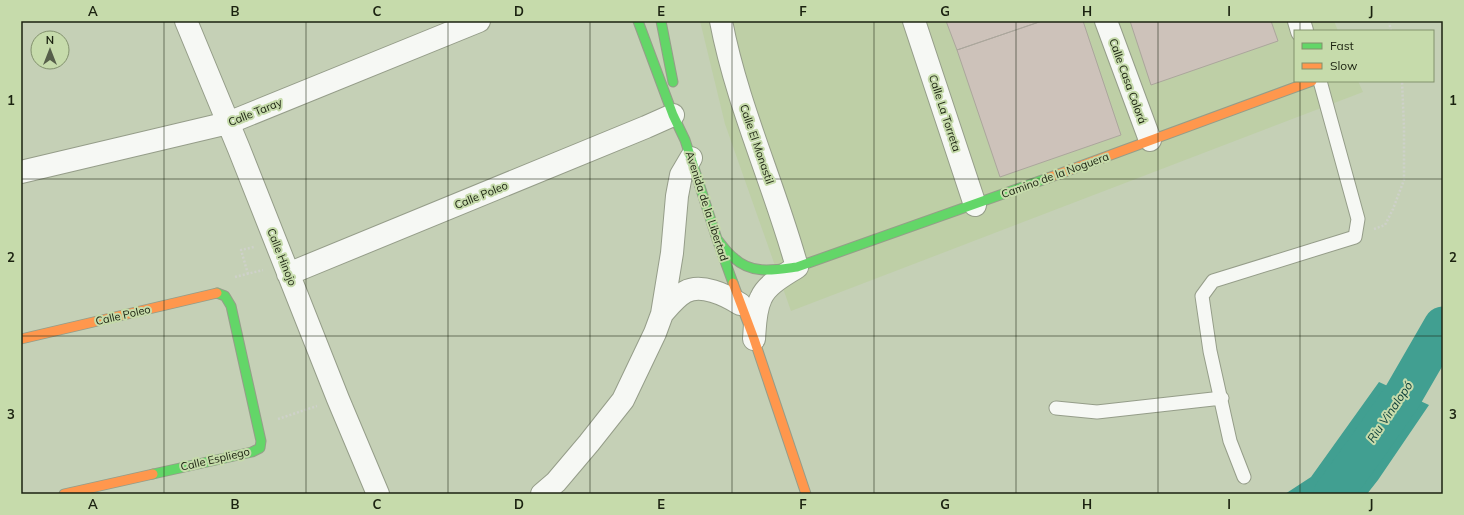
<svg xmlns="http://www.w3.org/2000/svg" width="1464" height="515" viewBox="0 0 1464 515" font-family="Mulish,sans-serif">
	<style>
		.built { fill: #becfa6 }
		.water { fill: #419f91 }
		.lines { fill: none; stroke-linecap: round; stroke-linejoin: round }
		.river { stroke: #419f91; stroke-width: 39 }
		.building { fill: #cdc2ba; stroke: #aba69c }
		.lane-casing { stroke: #959d89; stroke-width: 15 }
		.street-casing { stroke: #959d89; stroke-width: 24 }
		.fast-casing { stroke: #959d89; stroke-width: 11 }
		.slow-casing { stroke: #959d89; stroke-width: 11 }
		.path { stroke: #ced1c9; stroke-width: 2.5; stroke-dasharray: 2 2; stroke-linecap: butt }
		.lane { stroke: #f6f8f4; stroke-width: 13 }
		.street { stroke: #f6f8f4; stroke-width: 22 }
		.fast { stroke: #63d668; stroke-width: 9 }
		.slow { stroke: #ff974d; stroke-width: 9 }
		.grid { fill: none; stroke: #1b2210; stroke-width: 1; stroke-opacity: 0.55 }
		.labels { text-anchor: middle; stroke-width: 4; stroke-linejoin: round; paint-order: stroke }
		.street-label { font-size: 11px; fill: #1b2210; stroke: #c6dbab }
		.water-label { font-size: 12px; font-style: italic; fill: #0b3d39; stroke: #c6dbab }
		.neatline { fill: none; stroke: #1b2210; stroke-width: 1.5 }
		.grid-label { font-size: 13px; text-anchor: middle; font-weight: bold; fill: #1b2210 }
	</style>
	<rect width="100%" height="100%" fill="#c5d0b6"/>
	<path class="built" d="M700,21H1334L1338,31H1295V81H1358L1363,92L791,311L725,124Z"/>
	<path class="water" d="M1379,382L1429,405L1378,480L1367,494H1285L1311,477Z"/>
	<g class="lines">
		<path class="river" d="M1333,494L1365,450L1402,397L1443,326"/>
	</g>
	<path class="building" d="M946,21H1042L957,50Z
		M1042,21H1083L1121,135L1000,177L957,50Z
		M1130,21H1271L1278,41L1151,85Z"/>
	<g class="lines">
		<g class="lane-casing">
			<path id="lane" d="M1056,408L1097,412L1222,398
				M1244,477L1230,441L1210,351L1202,296L1213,281L1355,237L1358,219L1320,81"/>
		</g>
		<g class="street-casing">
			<path id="street" d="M186,21L239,149L338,399L378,494
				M721,21C737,105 774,184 797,267C785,275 767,284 761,298C755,310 755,326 754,339
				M914,21L975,205
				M1106,21L1150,140
				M1299,21L1302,31
				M21,172L228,123L479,21
				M288,274L646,127L673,115
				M662,314C669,306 676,297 685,292C701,283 726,295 740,304
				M542,494L556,482L589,443L623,400L655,333L662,314L672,253L677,196L681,175L691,158"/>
		</g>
		<g class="fast-casing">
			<path id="fast" d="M638,21L673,115L685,140L717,239L733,283
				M661,21L673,82
				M717,239C722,245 727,253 734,258C752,275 775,270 797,267L1048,178
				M153,474L252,452L260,448L261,441L231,306L225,296L217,293"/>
		</g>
		<g class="slow-casing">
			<path id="slow" d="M1048,178L1312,81
				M733,283L754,339L806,494
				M21,339L217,293
				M64,494L153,474"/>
		</g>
		<path class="path" d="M1389,21L1391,31
			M1374,229L1385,225L1393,209L1404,180V127L1402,81
			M248,274L241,250L254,247
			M235,277L263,270
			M278,419L317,406"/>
		<use href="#lane" class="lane"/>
		<use href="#street" class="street"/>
		<use href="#fast" class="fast"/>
		<use href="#slow" class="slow"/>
	</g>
	<path class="grid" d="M164,21V494M306,21V494M448,21V494M590,21V494M732,21V494M874,21V494M1016,21V494M1158,21V494M1300,21V31M1300,81V494M21,179H1443M21,336H1443"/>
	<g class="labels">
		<g class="street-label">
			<text transform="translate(1128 81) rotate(70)" y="4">Calle Casa Colorá</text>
			<text transform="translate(255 112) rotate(-22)" y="4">Calle Taray</text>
			<text transform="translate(945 113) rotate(72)" y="4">Calle La Torreta</text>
			<text transform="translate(757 144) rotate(71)" y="4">Calle El Monastil</text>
			<text transform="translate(1055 175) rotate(-20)" y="4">Camino de la Noguera</text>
			<text transform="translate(481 195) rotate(-22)" y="4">Calle Poleo</text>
			<text transform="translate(707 206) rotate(72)" y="4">Avenida de la Libertad</text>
			<text transform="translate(282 257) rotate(68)" y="4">Calle Hinojo</text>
			<text transform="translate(123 315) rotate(-13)" y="4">Calle Poleo</text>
			<text transform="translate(215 459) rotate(-13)" y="4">Calle Espliego</text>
		</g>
		<g class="water-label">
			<text transform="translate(1390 412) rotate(-56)" y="4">Riu Vinalopó</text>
		</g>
	</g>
	<rect width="1464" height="515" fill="none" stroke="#c6dbab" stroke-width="44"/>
	<rect x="1294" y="30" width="140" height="52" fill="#c6dbab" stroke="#82916d"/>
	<rect x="1302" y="43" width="20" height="6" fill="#63d668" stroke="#82916d"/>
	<text x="1330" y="50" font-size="12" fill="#1b2210">Fast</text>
	<rect x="1302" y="63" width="20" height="6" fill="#ff974d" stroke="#82916d"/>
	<text x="1330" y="70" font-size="12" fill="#1b2210">Slow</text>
	<g transform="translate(50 50)"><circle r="19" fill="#c6dbab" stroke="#82916d"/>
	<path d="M0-3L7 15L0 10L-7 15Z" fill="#565f4a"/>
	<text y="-6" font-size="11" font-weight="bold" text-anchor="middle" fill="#1b2210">N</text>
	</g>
	<rect x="22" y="22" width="1420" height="471" class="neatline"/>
	<g class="grid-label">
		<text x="93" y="16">A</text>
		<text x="235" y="16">B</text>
		<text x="377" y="16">C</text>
		<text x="519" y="16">D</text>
		<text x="661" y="16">E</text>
		<text x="803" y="16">F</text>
		<text x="945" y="16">G</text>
		<text x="1087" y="16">H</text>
		<text x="1229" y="16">I</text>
		<text x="1371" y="16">J</text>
		<text x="11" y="105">1</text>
		<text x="1453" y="105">1</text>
		<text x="11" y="262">2</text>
		<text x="1453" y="262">2</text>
		<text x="11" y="419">3</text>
		<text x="1453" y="419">3</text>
		<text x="93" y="509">A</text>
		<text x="235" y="509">B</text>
		<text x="377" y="509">C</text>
		<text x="519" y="509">D</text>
		<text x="661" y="509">E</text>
		<text x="803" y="509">F</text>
		<text x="945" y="509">G</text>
		<text x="1087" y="509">H</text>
		<text x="1229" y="509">I</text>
		<text x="1371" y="509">J</text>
	</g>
</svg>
